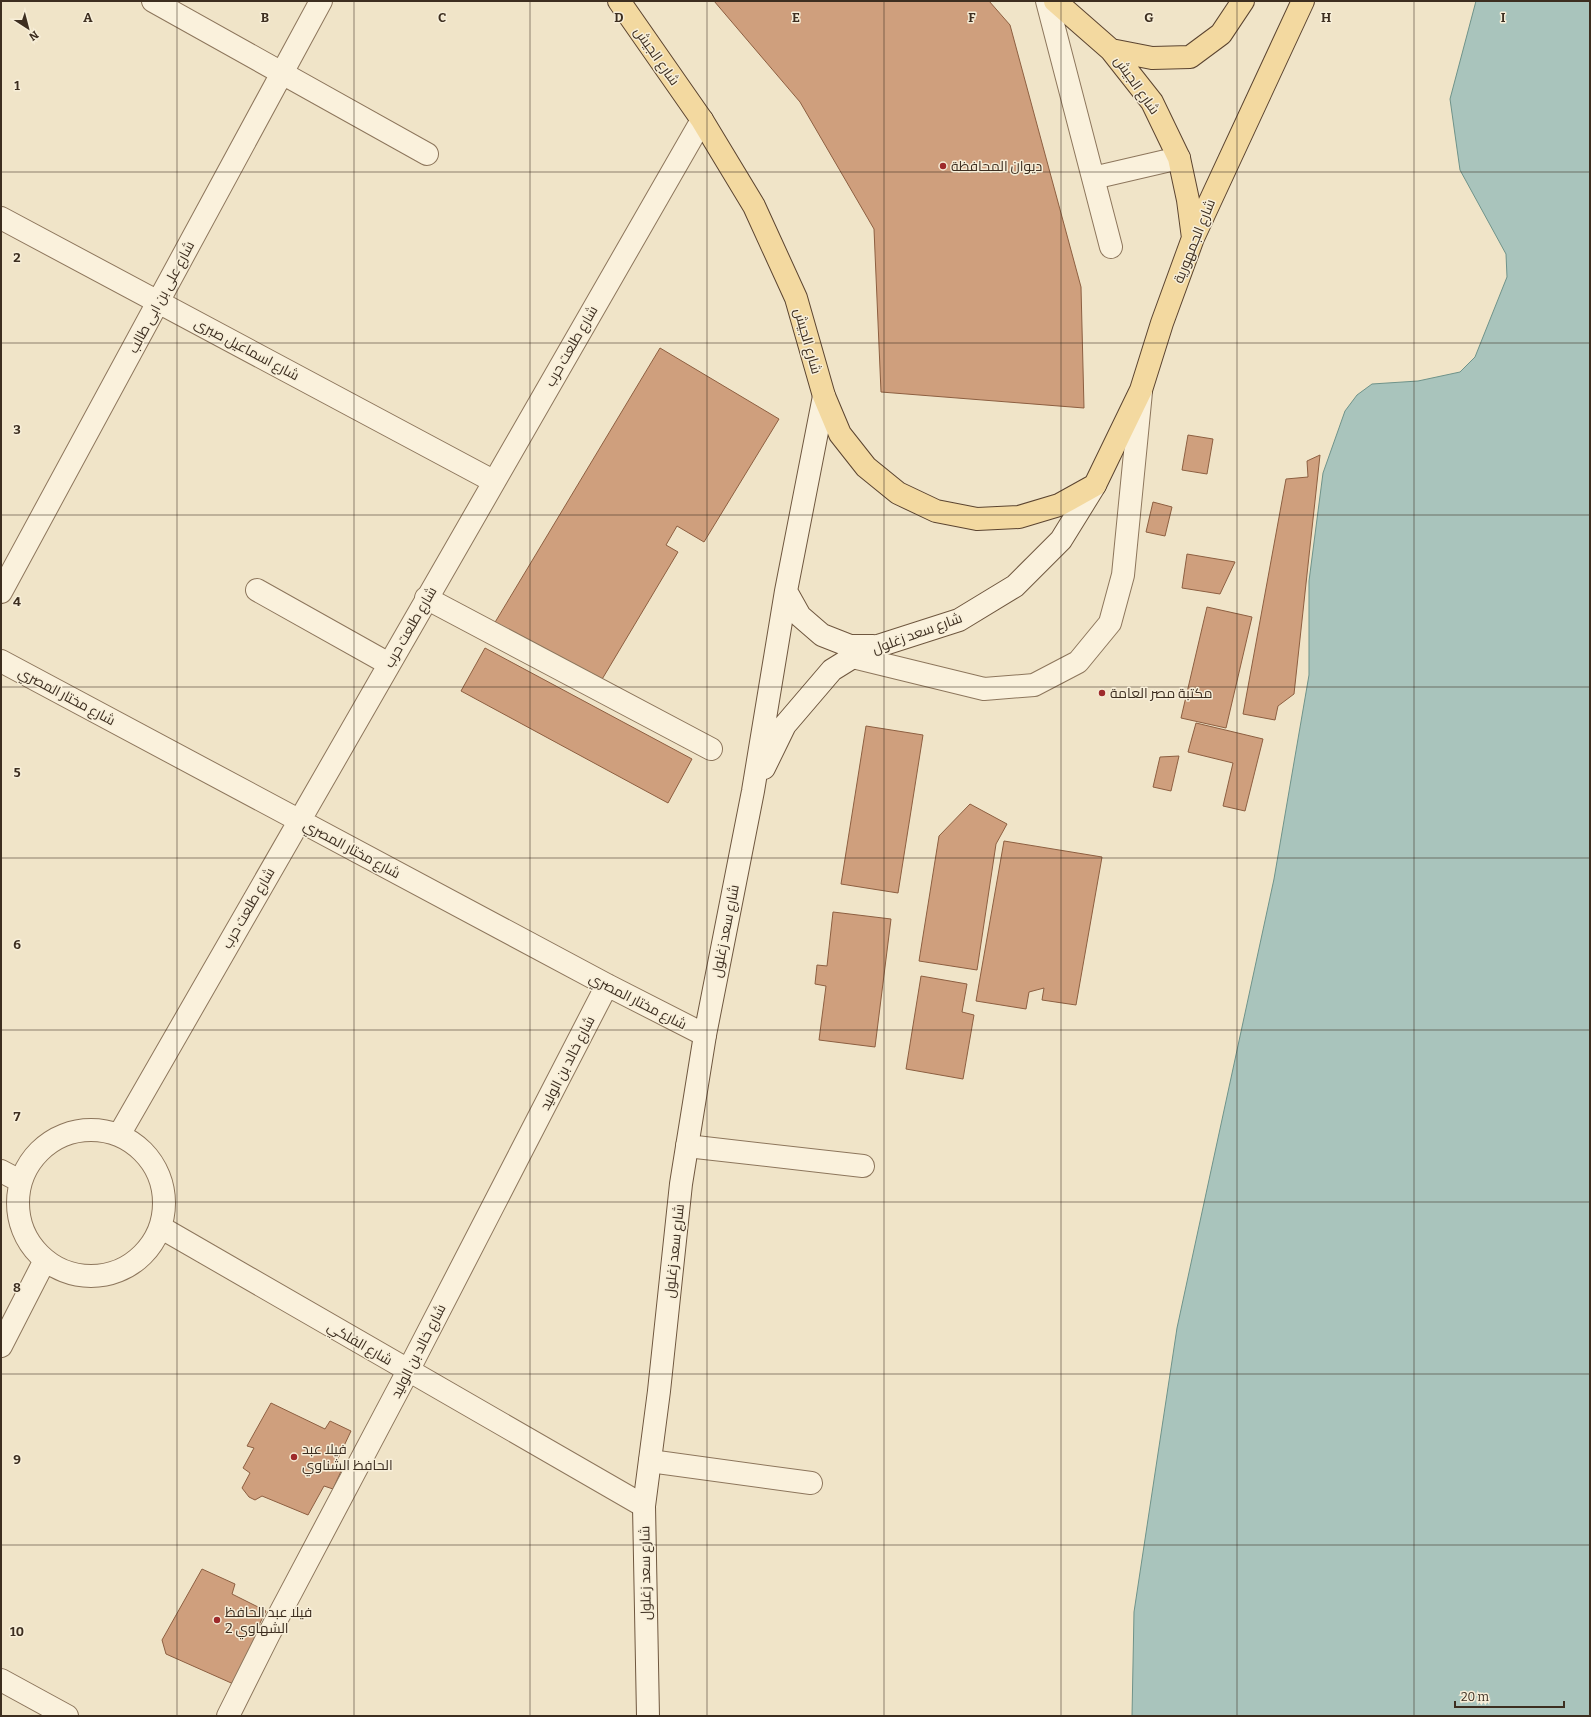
<svg xmlns="http://www.w3.org/2000/svg" width="1591" height="1717" viewBox="0 0 1591 1717" font-family="Bitter,Cairo,serif">
	<style>
		.water { fill: #a9c4bc; stroke: #6f938a }
		.building { fill: #cf9f7d; stroke: #8d5f41 }
		.lines { fill: none; stroke-linecap: round; stroke-linejoin: round }
		.lane-casing { stroke: #8d765c; stroke-width: 24 }
		.street-casing { stroke: #8d765c; stroke-width: 24 }
		.secondary-casing { stroke: #6f573f; stroke-width: 24 }
		.primary-casing { stroke: #5b4430; stroke-width: 24 }
		.lane { stroke: #faf1dc; stroke-width: 22 }
		.street { stroke: #faf1dc; stroke-width: 22 }
		.secondary { stroke: #faf1dc; stroke-width: 22 }
		.primary { stroke: #f3d9a0; stroke-width: 22 }
		.grid { fill: none; stroke: #3d2e20; stroke-width: 1; stroke-opacity: 0.55 }
		.poi-dot { fill: #9e2a2b; stroke: #f7eed8; stroke-width: 1.5 }
		.labels { text-anchor: middle; stroke-width: 3; stroke-linejoin: round; paint-order: stroke }
		.street-label { font-size: 14px; fill: #3d2e20; stroke: #f7eed8 }
		.poi-label { font-size: 14px; fill: #3d2e20; stroke: #f7eed8; text-anchor: start }
		.grid-label { font-size: 13px; text-anchor: middle; font-weight: bold; fill: #3d2e20; stroke: #f7eed8; stroke-width: 3; stroke-linejoin: round; paint-order: stroke }
	</style>
	<rect width="100%" height="100%" fill="#f0e4c8"/>
	<path class="water" d="M1476,1H1590V1716H1132L1134,1612L1177,1328L1274,879L1309,675V581L1323,473L1345,411L1357,395L1372,384L1418,381L1460,372L1475,357L1507,277L1506,254L1460,170L1450,99Z"/>
	<path class="building" d="M714,1H989L1010,25L1081,287L1084,408L881,392L874,229L800,102Z
		M660,348L779,419L704,542L677,526L666,545L678,552L598,686L494,624Z
		M1188,435L1213,439L1207,474L1182,470Z
		M1320,455L1294,694L1278,706L1275,720L1243,714L1286,479L1308,477L1307,461Z
		M1153,502L1172,507L1165,536L1146,532Z
		M1187,554L1235,562L1220,594L1182,588Z
		M1207,607L1252,617L1226,728L1181,718Z
		M485,648L692,759L668,803L461,691Z
		M1196,723L1263,739L1245,811L1223,806L1233,763L1188,752Z
		M866,726L923,735L898,893L841,884Z
		M1179,756L1171,791L1153,787L1160,757Z
		M970,804L1007,824L996,844L977,970L919,961L939,836Z
		M1004,841L1102,857L1076,1005L1042,1000L1044,988L1029,992L1026,1009L976,1001Z
		M833,912L891,919L875,1047L819,1040L826,986L815,984L817,965L827,966Z
		M921,976L967,984L962,1012L974,1015L963,1079L906,1069Z
		M271,1403L325,1429L330,1421L351,1431L335,1465L342,1469L333,1489L324,1486L308,1515L262,1496L255,1500L249,1497L242,1488L250,1473L243,1468L254,1448L247,1446Z
		M202,1569L235,1584L232,1594L266,1611L257,1629L266,1634L238,1686L166,1654L162,1640Z"/>
	<g class="lines">
		<g class="lane-casing">
			<path id="lane" d="M1047,1L1111,247
				M1093,178L1179,158
				M426,598L711,749
				M853,657L984,689L1034,685L1078,662L1110,623L1123,575L1141,392
				M687,1146L863,1166
				M650,1461L811,1483"/>
		</g>
		<g class="street-casing">
			<path id="street" d="M153,1L427,154
				M1,218L493,481
				M257,590L389,664
				M1,592L321,1
				M1,661L607,985L705,1035
				M18 1203a73 73 0 1 1 146 0a73 73 0 1 1-146 0Z
				M119,1135L702,120
				M1,1171L20,1181
				M160,1227L644,1506
				M1,1346L45,1260
				M1,1680L67,1716
				M228,1716L269,1634L408,1371L607,985"/>
		</g>
		<g class="secondary-casing">
			<path id="secondary" d="M786,591L800,616L822,635L850,646H873
				M764,768L785,725L832,670L853,657L878,646L959,620L1015,586L1061,540L1095,485
				M648,1716L644,1506L659,1391L681,1184L705,1035L753,791L786,591L824,396"/>
		</g>
		<g class="primary-casing">
			<path id="primary" d="M619,1L702,120L754,206L796,298L824,396L840,434L866,467L898,493L936,511L977,519L1019,517L1059,505L1095,485L1141,390L1162,323L1193,238L1303,1
				M1055,1L1111,50L1152,102L1179,158L1188,200L1193,238
				M1111,50L1152,58L1190,57L1221,34L1243,1"/>
		</g>
		<use href="#lane" class="lane"/>
		<use href="#street" class="street"/>
		<use href="#secondary" class="secondary"/>
		<use href="#primary" class="primary"/>
	</g>
	<path class="grid" d="M177,1V1716M354,1V1716M530,1V1716M707,1V1716M884,1V1716M1061,1V1716M1237,1V1716M1414,1V1716M1,172H1590M1,343H1590M1,515H1590M1,687H1590M1,858H1590M1,1030H1590M1,1202H1590M1,1374H1590M1,1545H1590"/>
	<g class="poi-dot">
		<circle cx="943" cy="166" r="4"/>
		<circle cx="1102" cy="693" r="4"/>
		<circle cx="294" cy="1457" r="4"/>
		<circle cx="217" cy="1620" r="4"/>
	</g>
	<g class="labels">
		<g class="street-label">
			<text transform="translate(657 56) rotate(55)" y="5">شارع الجيش</text>
			<text transform="translate(1137 85) rotate(55)" y="5">شارع الجيش</text>
			<text transform="translate(1194 241) rotate(-68)" y="5">شارع الجمهورية</text>
			<text transform="translate(161 297) rotate(-62)" y="5">شارع على بن ابى طالب</text>
			<text transform="translate(808 341) rotate(74)" y="5">شارع الجيش</text>
			<text transform="translate(571 346) rotate(-60)" y="5">شارع طلعت حرب</text>
			<text transform="translate(247 349) rotate(28)" y="5">شارع اسماعيل صبرى</text>
			<text transform="translate(410 627) rotate(-60)" y="5">شارع طلعت حرب</text>
			<text transform="translate(917 633) rotate(-20)" y="5">شارع سعد زغلول</text>
			<text transform="translate(67 696) rotate(28)" y="5">شارع مختار المصري</text>
			<text transform="translate(352 849) rotate(28)" y="5">شارع مختار المصري</text>
			<text transform="translate(248 908) rotate(-60)" y="5">شارع طلعت حرب</text>
			<text transform="translate(725 931) rotate(-79)" y="5">شارع سعد زغلول</text>
			<text transform="translate(638 1001) rotate(27)" y="5">شارع مختار المصري</text>
			<text transform="translate(567 1063) rotate(-63)" y="5">شارع خالد بن الوليد</text>
			<text transform="translate(674 1251) rotate(-84)" y="5">شارع سعد زغلول</text>
			<text transform="translate(360 1343) rotate(30)" y="5">شارع الفلكي</text>
			<text transform="translate(418 1351) rotate(-63)" y="5">شارع خالد بن الوليد</text>
			<text transform="translate(645 1573) rotate(-91)" y="5">شارع سعد زغلول</text>
		</g>
		<g class="poi-label">
			<text x="951" y="171">ديوان المحافظة</text>
			<text x="1110" y="698">مكتبة مصر العامة</text>
			<text x="302" y="1454">فيلا عبد<tspan x="302" dy="16">الحافظ الشناوي</tspan></text>
			<text x="225" y="1617">فيلا عبد الحافظ<tspan x="225" dy="16">الشهاوي 2</tspan></text>
		</g>
	</g>
	<g class="grid-label">
		<text x="88" y="22">A</text>
		<text x="265" y="22">B</text>
		<text x="442" y="22">C</text>
		<text x="619" y="22">D</text>
		<text x="796" y="22">E</text>
		<text x="972" y="22">F</text>
		<text x="1149" y="22">G</text>
		<text x="1326" y="22">H</text>
		<text x="1503" y="22">I</text>
		<text x="17" y="90">1</text>
		<text x="17" y="262">2</text>
		<text x="17" y="434">3</text>
		<text x="17" y="606">4</text>
		<text x="17" y="777">5</text>
		<text x="17" y="949">6</text>
		<text x="17" y="1121">7</text>
		<text x="17" y="1292">8</text>
		<text x="17" y="1464">9</text>
		<text x="17" y="1636">10</text>
	</g>
	<rect width="1591" height="1717" fill="none" stroke="#3d2e20" stroke-width="4"/>
	<g transform="translate(28 28) rotate(144)" stroke="#f7eed8" stroke-width="3" paint-order="stroke">
	<path d="M0-3L7 15L0 10L-7 15Z" fill="#3d2e20"/>
	<text y="-6" font-size="11" font-weight="bold" text-anchor="middle" fill="#3d2e20">N</text>
	</g>
	<path d="M1455 1701v6h109v-6" fill="none" stroke="#3d2e20" stroke-width="2"/>
	<text x="1461" y="1701" font-size="12" fill="#3d2e20" stroke="#f7eed8" stroke-width="3" paint-order="stroke">20 m</text>
</svg>
